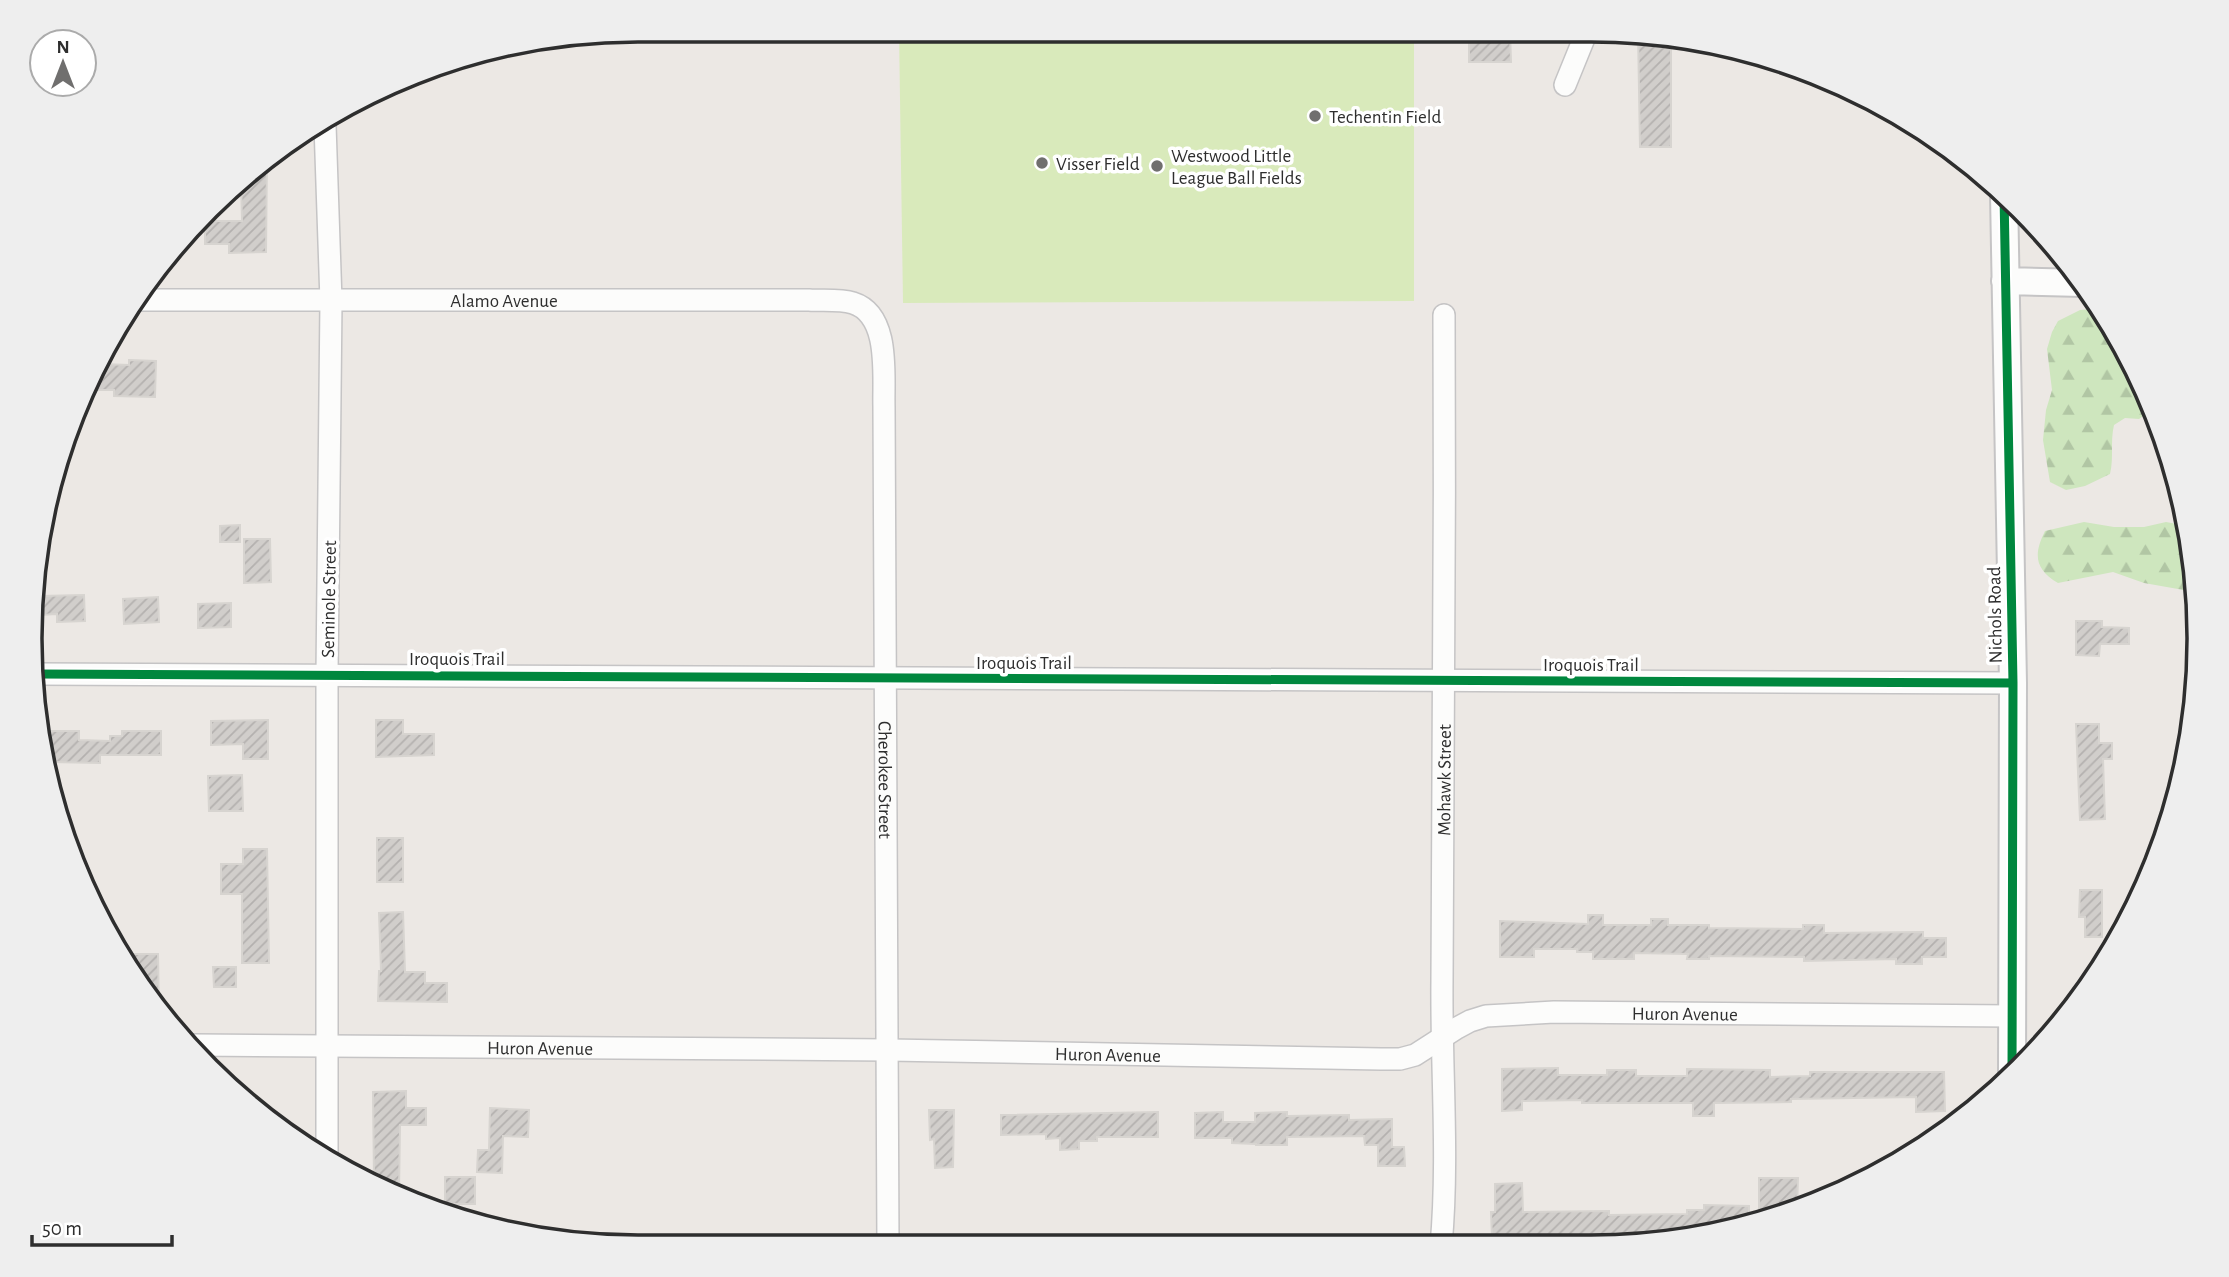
<svg xmlns="http://www.w3.org/2000/svg" width="2229" height="1277" viewBox="0 0 2229 1277" font-family="'Alegreya Sans',sans-serif">
	<style>
		.forest { fill: url(#forest-firs) }
		.pitch { fill: #d9eabb }
		.building { fill: url(#building-hatch); stroke: #d7d4d0; stroke-width: 2 }
		.lines { fill: none; stroke-linecap: round; stroke-linejoin: round }
		.minor-casing { stroke: #c5c4c5; stroke-width: 24 }
		.tertiary-casing { stroke: #c5c4c5; stroke-width: 30 }
		.minor { stroke: #fcfcfb; stroke-width: 21 }
		.tertiary { stroke: #fcfcfb; stroke-width: 26 }
		.cycleway-casing { stroke: #fff; stroke-width: 13 }
		.cycleway { stroke: #00873e; stroke-width: 9 }
		.poi-dot { fill: #706f6e; stroke: #fff; stroke-width: 2.5 }
		.labels { text-anchor: middle; stroke-width: 7; stroke-linejoin: round; paint-order: stroke }
		.poi-label { font-size: 19px; fill: #2e2e2e; stroke: #fff; text-anchor: start }
		.street-label { font-size: 19px; fill: #2e2e2e; stroke: #fff }
		.rim { fill: none; stroke: #2e2e2e; stroke-width: 3.5 }
	</style>
	<defs>
		<pattern id="forest-firs" width="22" height="20" patternUnits="userSpaceOnUse" patternTransform="scale(1.75)"><rect width="22" height="20" fill="#cee6be"/><path d="M5 1l3.5 6h-7zM16 11l3.5 6h-7z" fill="#b1c6a4"/></pattern>
		<pattern id="building-hatch" width="6" height="6" patternUnits="userSpaceOnUse" patternTransform="scale(1.75)"><rect width="6" height="6" fill="#d1cecb"/><path d="M-1 1l2-2M0 6l6-6M5 7l2-2" fill="none" stroke="#b4b1af"/></pattern>
	</defs>
	<rect width="100%" height="100%" fill="#ece8e4"/>
	<path class="forest" d="M2101,308L2154,408L2139,419L2125,418L2114,425C2110,442 2114,457 2110,474L2085,486L2066,490L2050,482L2043,440L2046,410L2052,390L2047,349L2052,332L2058,321L2080,310Z
		M2084,522L2114,527H2144L2166,522L2188,526L2195,592L2144,583L2113,572L2058,583C2035,569 2033,555 2045,531Z"/>
	<path class="pitch" d="M899,30L1414,31V301L903,303Z"/>
	<path class="building" d="M1469,31H1510L1511,62H1469Z
		M1638,32L1671,39V147H1640Z
		M267,157L266,252L229,253V244H205V223L207,221H242L241,184Z
		M129,360L156,361L155,397L114,396V390H92L103,364L129,365Z
		M240,525V542H220V526Z
		M244,539H270L271,582L244,583Z
		M84,595L85,621L57,622V614L40,615V596Z
		M158,597L159,622L124,624L123,599Z
		M231,603V627L198,628V604Z
		M2076,621H2102V627L2129,628V644H2100L2099,656L2076,655Z
		M268,720V759H243V744L211,745V721Z
		M376,720H403V734H434V755L376,757Z
		M2076,724H2099V743H2112V759H2103L2105,819L2080,820Z
		M45,731H79V740L110,741V736H122V731H161V755H100V763L50,762Z
		M242,775L243,811H209L208,776Z
		M377,838H403V882H377Z
		M243,849H267L269,963H242V894H221V864H243Z
		M2080,890H2102V937H2085V917H2079Z
		M403,912L405,972H425V983H447V1002L378,1001L379,971H381L379,913Z
		M1588,915H1603V925H1651V919H1668V925H1709V928L1803,929V925H1824V933L1923,932V938H1946V957H1922V964H1896V959L1804,961V957L1709,956V959H1687L1688,954L1634,953V959H1593V952H1577V949H1534V957H1500V921L1588,924Z
		M126,954H158L159,1012L156,1009Z
		M213,967H236V987H214Z
		M1558,1068V1075H1607V1070H1636V1076H1687V1069L1770,1070V1077L1810,1076V1072H1944L1945,1111L1916,1112V1097L1791,1099V1102L1714,1103V1116H1693V1103H1582V1100L1522,1101V1110L1502,1111V1069Z
		M406,1091V1108H426V1125H400L399,1193L374,1181L373,1092Z
		M490,1108L529,1110L528,1137L503,1136L502,1173L477,1172L478,1150H489Z
		M929,1110H954L953,1167L935,1168L934,1139L930,1140Z
		M1158,1112V1137H1097V1141H1079V1149L1060,1150V1138L1046,1139V1134L1001,1135V1115Z
		M1223,1112V1122H1255V1113L1287,1112V1116L1349,1115V1120L1392,1119V1147H1404L1405,1166H1378V1145H1365L1364,1136L1287,1137V1145H1256V1144L1232,1143V1138H1195V1113Z
		M445,1177H475V1204H445Z
		M1759,1178H1798L1797,1210H1759Z
		M1522,1183L1523,1212L1609,1211V1215L1687,1214V1210H1704V1205L1749,1206V1222L1656,1241L1632,1239L1507,1241V1238H1492L1491,1212H1495V1184Z"/>
	<g class="lines">
		<g class="minor-casing">
			<g id="minor">
				<path d="M1565,85L1587,31"/>
				<path d="M325,125L331,301L327,675V1158"/>
				<path id="s1" d="M133,300H809C823,301 840,299 853,303C891,315 883,377 884,407L888,1246"/>
				<path d="M36,674L2013,683"/>
				<path id="s2" d="M194,1045L889,1050L1381,1059H1400L1415,1055L1457,1028L1470,1021L1486,1016L1554,1012L2011,1016"/>
				<path id="s3" d="M1441,1246C1449,1158 1441,1069 1442,981C1444,759 1445,537 1444,315"/>
			</g>
		</g>
		<g class="tertiary-casing">
			<path id="tertiary" d="M2004,194L2013,683L2012,1076
				M2005,281L2082,283"/>
		</g>
		<use href="#minor" class="minor"/>
		<use href="#tertiary" class="tertiary"/>
		<g class="cycleway-casing">
			<path id="cycleway" d="M2004,194L2013,683L2012,1076
				M36,674L2013,683"/>
		</g>
		<use href="#cycleway" class="cycleway"/>
	</g>
	<g class="poi-dot">
		<circle cx="1315" cy="116" r="7"/>
		<circle cx="1042" cy="163" r="7"/>
		<circle cx="1157" cy="166" r="7"/>
	</g>
	<g class="labels">
		<g class="poi-label">
			<text x="1329" y="123">Techentin Field</text>
			<text x="1171" y="162">Westwood Little<tspan x="1171" dy="22">League Ball Fields</tspan></text>
			<text x="1056" y="170">Visser Field</text>
		</g>
		<g class="street-label">
			<text dy="7" stroke="none"><textPath href="#s1" startOffset="371">Alamo Avenue</textPath></text>
			<text transform="translate(328 599) rotate(-89)" y="7">Seminole Street</text>
			<text transform="translate(1994 615) rotate(-91)" y="7">Nichols Road</text>
			<text x="457" y="665">Iroquois Trail</text>
			<text x="1024" y="669">Iroquois Trail</text>
			<text x="1591" y="671">Iroquois Trail</text>
			<text dy="7" stroke="none"><textPath href="#s1" startOffset="1209">Cherokee Street</textPath></text>
			<text dy="7" stroke="none"><textPath href="#s3" startOffset="466">Mohawk Street</textPath></text>
			<text dy="7" stroke="none"><textPath href="#s2" startOffset="1502">Huron Avenue</textPath></text>
			<text dy="7" stroke="none"><textPath href="#s2" startOffset="346">Huron Avenue</textPath></text>
			<text dy="7" stroke="none"><textPath href="#s2" startOffset="914">Huron Avenue</textPath></text>
		</g>
	</g>
	<path d="M0 0H2229V1277H0ZM638 42H1591A596 596 0 0 1 2187 638V639A596 596 0 0 1 1591 1235H638A596 596 0 0 1 42 639V638A596 596 0 0 1 638 42Z" fill="#eee" fill-rule="evenodd"/>
	<path class="rim" d="M638 42H1591A596 596 0 0 1 2187 638V639A596 596 0 0 1 1591 1235H638A596 596 0 0 1 42 639V638A596 596 0 0 1 638 42Z"/>
	<g transform="translate(63 63)"><circle r="33" fill="#ffffff" stroke="#ababab" stroke-width="2"/>
	<path d="M0-5L12 26L0 18L-12 26Z" fill="#706f6e"/>
	<text y="-10" font-size="19" font-weight="bold" text-anchor="middle" fill="#2e2e2e">N</text>
	</g>
	<path d="M32 1235v10h140v-10" fill="none" stroke="#2e2e2e" stroke-width="3.5"/>
	<text x="42" y="1235" font-size="21" fill="#2e2e2e" stroke="#ffffff" stroke-width="5" paint-order="stroke">50 m</text>
</svg>
